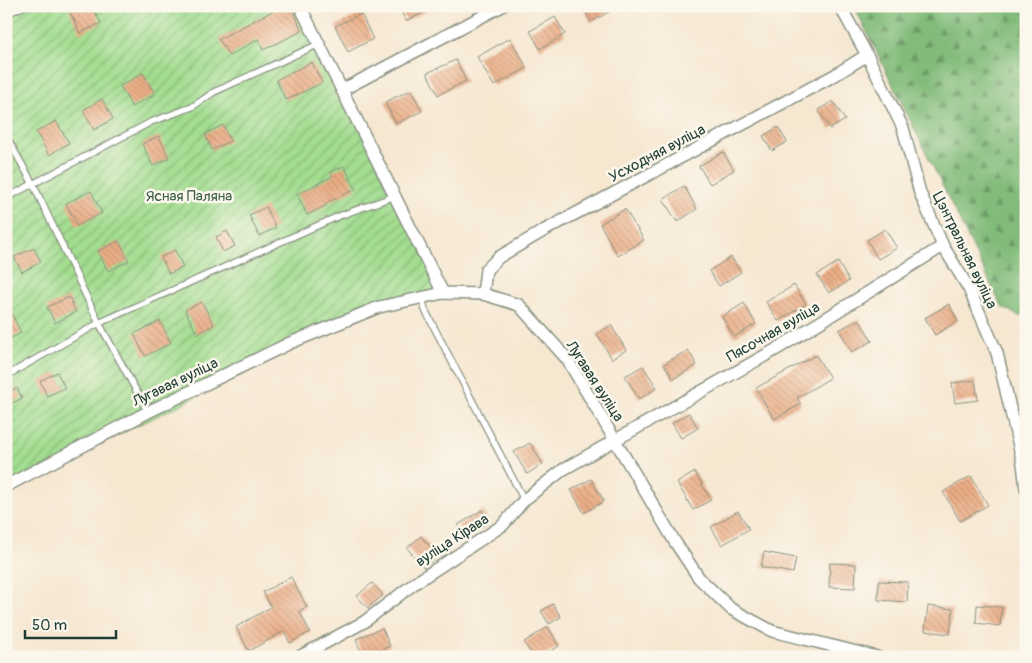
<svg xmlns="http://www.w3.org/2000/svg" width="1032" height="663" viewBox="0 0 1032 663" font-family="Pangolin,sans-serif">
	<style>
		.forest { fill: url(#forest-firs); stroke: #507c57 }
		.garden { fill: url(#garden-furrows); stroke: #618d62 }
		.building { fill: url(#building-back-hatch) }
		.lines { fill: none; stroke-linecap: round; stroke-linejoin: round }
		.service-casing { stroke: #8a9282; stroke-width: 8 }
		.minor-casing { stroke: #8a9282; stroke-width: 14 }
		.path { stroke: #8a9282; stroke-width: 2.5; stroke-dasharray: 1 4; stroke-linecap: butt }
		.service { stroke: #fff; stroke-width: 5.5 }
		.minor { stroke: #fff; stroke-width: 11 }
		.labels { text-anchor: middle; stroke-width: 5; stroke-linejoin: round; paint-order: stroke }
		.street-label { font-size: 15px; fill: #1f3d34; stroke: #fbf7ec }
		.park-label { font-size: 15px; fill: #395d46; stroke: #fbf7ec }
	</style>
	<defs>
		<pattern id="forest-firs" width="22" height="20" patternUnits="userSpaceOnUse" patternTransform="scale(1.25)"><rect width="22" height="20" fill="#82bc7a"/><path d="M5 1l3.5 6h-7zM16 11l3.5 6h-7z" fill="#6a9a65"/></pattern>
		<pattern id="garden-furrows" width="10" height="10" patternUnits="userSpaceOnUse" patternTransform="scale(1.25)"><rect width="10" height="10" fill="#a3dd90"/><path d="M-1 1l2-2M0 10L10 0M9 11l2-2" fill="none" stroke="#84b476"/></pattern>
		<pattern id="building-back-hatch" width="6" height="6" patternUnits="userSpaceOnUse" patternTransform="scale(1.25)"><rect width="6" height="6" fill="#ecae86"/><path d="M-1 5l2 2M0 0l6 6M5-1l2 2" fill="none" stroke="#bf8f6e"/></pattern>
	</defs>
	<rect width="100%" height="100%" fill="#fbf7ec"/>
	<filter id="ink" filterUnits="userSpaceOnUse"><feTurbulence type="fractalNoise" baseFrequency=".02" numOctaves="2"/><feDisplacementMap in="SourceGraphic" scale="10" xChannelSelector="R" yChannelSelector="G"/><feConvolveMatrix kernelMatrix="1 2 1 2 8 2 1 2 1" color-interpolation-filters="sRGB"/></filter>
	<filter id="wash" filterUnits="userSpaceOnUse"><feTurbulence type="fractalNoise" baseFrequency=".0096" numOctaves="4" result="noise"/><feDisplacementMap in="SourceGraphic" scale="20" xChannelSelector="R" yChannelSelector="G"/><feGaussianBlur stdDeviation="1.12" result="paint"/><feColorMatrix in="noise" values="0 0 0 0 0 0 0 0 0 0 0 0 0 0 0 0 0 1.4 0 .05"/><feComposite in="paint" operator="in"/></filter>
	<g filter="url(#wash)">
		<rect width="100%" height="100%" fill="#f6e7d1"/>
		<path class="forest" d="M854,6H1026V314L1019,316L1002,307Z"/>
		<path class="garden" d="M6,6H300L443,293L379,307L6,490Z"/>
		<g id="blocks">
			<path class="building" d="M76,6H92L101,23L80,33L69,10Z
				M282,6H291L302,31L263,50L258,39L229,56L219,39Z
				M398,6H437L406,21Z
				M582,6H619L591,22Z
				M361,14L373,39L348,52L335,26Z
				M555,17L565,34L540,49L530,31Z
				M510,38L527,68L494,86L477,57Z
				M456,60L466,81L438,95L427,73Z
				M312,62L322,83L286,100L276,80Z
				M143,73L155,94L132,107L120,86Z
				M411,90L422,111L396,124L385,102Z
				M102,99L113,119L94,130L83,110Z
				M833,101L845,120L830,129L818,110Z
				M56,121L69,143L49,155L36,132Z
				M223,125L230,141L212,150L205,134Z
				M778,127L787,142L772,151L763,136Z
				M159,136L169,158L153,166L142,144Z
				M723,152L734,170L710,184L699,166Z
				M344,166L356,189L326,203L327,205L307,215L297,194L333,176L331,172Z
				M684,186L697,209L677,222L663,199Z
				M91,191L102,213L77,226L66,203Z
				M266,207L276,228L259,236L249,215Z
				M625,209L644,240L618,256L600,224Z
				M885,229L897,248L878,259L867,240Z
				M227,231L235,246L223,252L216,237Z
				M119,241L129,261L108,271L98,251Z
				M34,248L41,262L22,272L14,257Z
				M175,250L183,267L169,274L161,257Z
				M731,257L741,272L719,286L709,271Z
				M838,262L849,281L829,293L817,275Z
				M794,285L806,304L778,321L766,302Z
				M69,297L76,312L55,323L47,307Z
				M6,302L21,333L6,341Z
				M202,302L214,325L197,334L185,310Z
				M744,303L756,324L734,337L722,317Z
				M949,304L958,321L935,335L925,318Z
				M859,319L872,341L852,352L839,330Z
				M160,321L171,343L145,356L134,334Z
				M611,325L626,350L612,359L597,334Z
				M688,350L697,365L673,379L664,364Z
				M816,355L830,378L797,398L801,404L774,419L756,388Z
				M643,366L657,388L639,399L625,376Z
				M57,372L65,388L47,396L40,381Z
				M975,380L978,400L955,403L952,383Z
				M17,388L22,398L6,406V393Z
				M689,413L698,428L681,438L672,423Z
				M530,443L543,464L527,474L514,452Z
				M695,472L711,500L693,510L677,483Z
				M971,476L988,505L960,521L943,492Z
				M591,479L604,501L584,513L571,490Z
				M482,510L489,522L465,537L458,525Z
				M738,511L749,529L722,545L711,527Z
				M421,536L438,556L424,568L407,548Z
				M764,552L796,558L793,573L761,567Z
				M830,563L856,564L855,588L829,587Z
				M291,577L307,607L299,611L310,632L290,643L284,631L249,651L236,627L271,607L263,592Z
				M879,581L908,582L907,602L878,600Z
				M372,583L383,595L368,608L357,596Z
				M553,604L561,617L549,624L541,611Z
				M977,605L1002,607L1000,626L976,623Z
				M928,606L953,609L950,634L925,631Z
				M548,627L559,646L542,657H533L524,642Z
				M382,628L390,646L363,657L356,639Z"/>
		</g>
	</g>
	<g filter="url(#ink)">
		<use href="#blocks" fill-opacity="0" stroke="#8a9282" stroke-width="1"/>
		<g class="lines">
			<g class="service-casing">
				<path id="service" d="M6,14L24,6
					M6,136L33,184L99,323L148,412
					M6,198L151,122L192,107L214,92L319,44
					M422,297L425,310L524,500
					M6,376L99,323L339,216L395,196"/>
			</g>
			<g class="minor-casing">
				<path id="minor" d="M300,6L443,293
					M840,6L867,55L903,128L920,193L943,246L969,289L997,353L1023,463L1026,489
					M342,90L502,6
					M483,294L486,270L499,257L545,230L835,75L867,55
					M6,486L148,412L290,343L379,307L443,293L483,294L519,305L567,359L675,542L699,578L731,609L772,631L877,657
					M299,657L364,622L415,583L503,525L524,500L564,469L775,350L943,246"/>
			</g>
			<path class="path" d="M855,10L868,6"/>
			<use href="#service" class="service"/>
			<use href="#minor" class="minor"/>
		</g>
	</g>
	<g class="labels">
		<g class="street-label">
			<text transform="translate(657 153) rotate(-28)" y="5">Усходняя вуліца</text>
			<text transform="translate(965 250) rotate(64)" y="5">Цэнтральная вуліца</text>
			<text transform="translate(773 332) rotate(-30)" y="5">Пясочная вуліца</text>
			<text transform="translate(595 381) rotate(57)" y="5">Лугавая вуліца</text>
			<text transform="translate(175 382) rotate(-26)" y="5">Лугавая вуліца</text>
			<text transform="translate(452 540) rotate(-33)" y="5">вуліца Кірава</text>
		</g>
		<g class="park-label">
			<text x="189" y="201">Ясная Паляна</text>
		</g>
	</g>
	<rect width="1032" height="663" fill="none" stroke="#fbf7ec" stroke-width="25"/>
	<path d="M25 630v8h91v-8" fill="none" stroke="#1f3d34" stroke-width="2.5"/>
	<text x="32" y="630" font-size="15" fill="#1f3d34" stroke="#fbf7ec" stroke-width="4" paint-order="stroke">50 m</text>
</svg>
